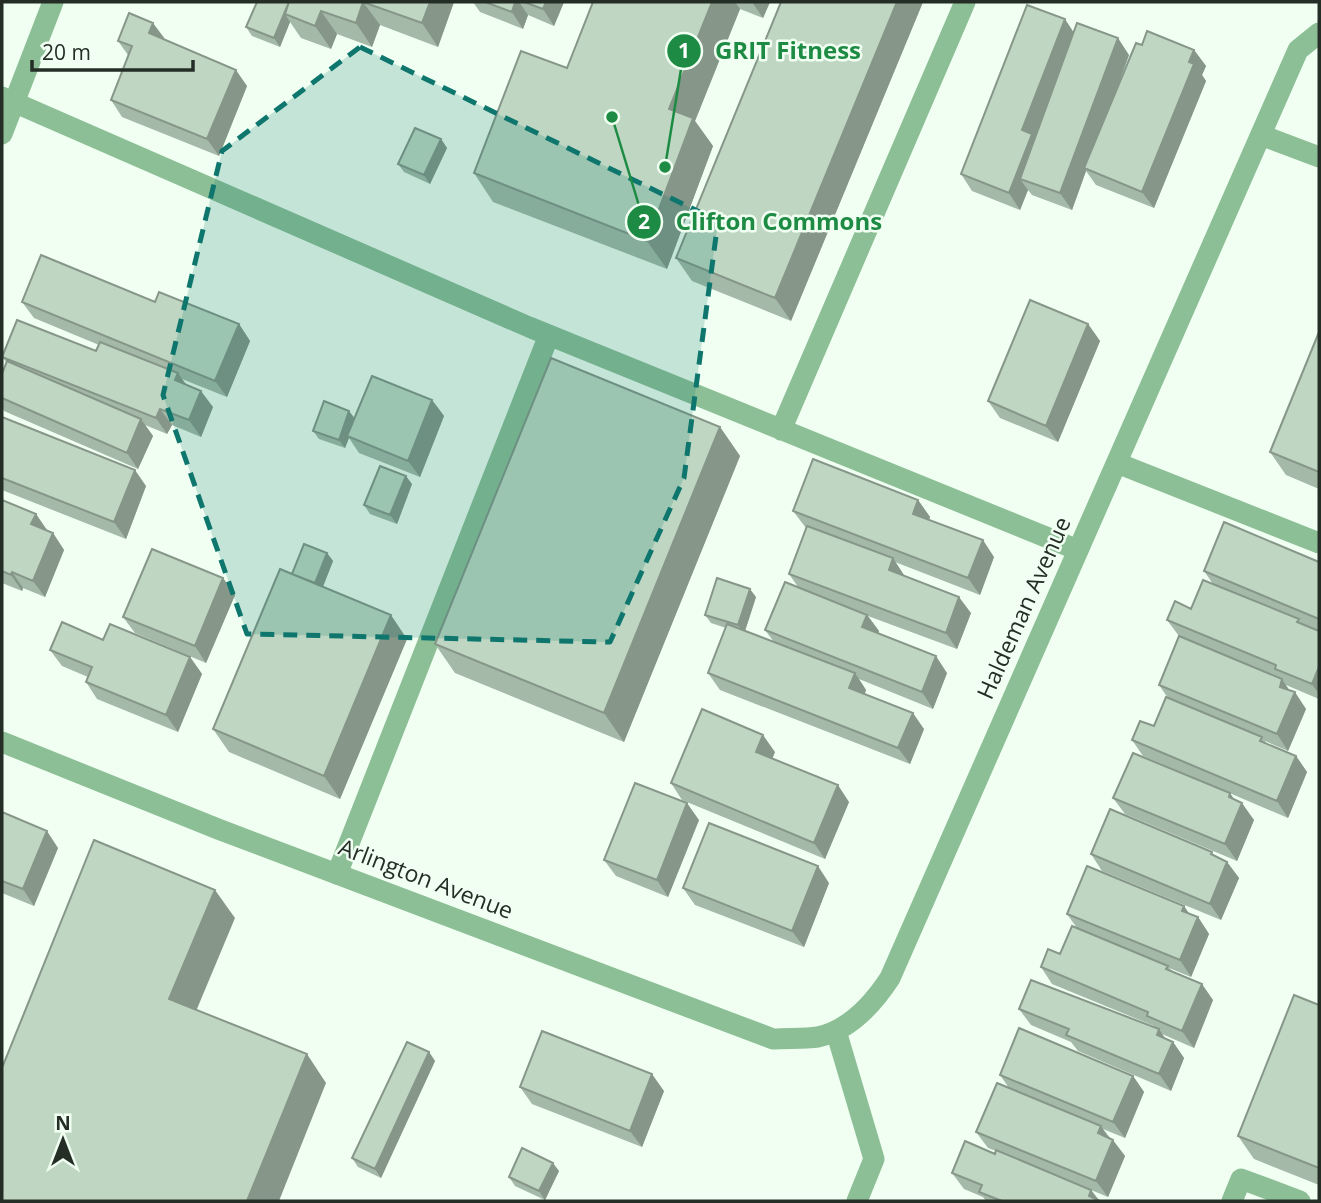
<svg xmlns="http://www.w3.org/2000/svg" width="1321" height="1203" viewBox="0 0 1321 1203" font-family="'Open Sans',sans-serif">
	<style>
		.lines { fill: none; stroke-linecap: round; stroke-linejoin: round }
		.service { stroke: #8dbf96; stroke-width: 21 }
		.minor { stroke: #8dbf96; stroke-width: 21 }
		.wall { fill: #a4b9a7 }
		.shaded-wall { fill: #869688 }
		.building { fill: #bfd7c2; stroke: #869688; stroke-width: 2 }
		.marked { fill: #0f766e; fill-opacity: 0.2; stroke: #0f766e; stroke-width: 5; stroke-dasharray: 14 9; stroke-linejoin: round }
		.labels { text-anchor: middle; stroke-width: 5; stroke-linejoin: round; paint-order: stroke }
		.street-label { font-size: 23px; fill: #252e26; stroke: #f0fff2 }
		.leader { fill: none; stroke: #1d8b43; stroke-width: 2.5 }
		.callout-dot { fill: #1d8b43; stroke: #f0fff2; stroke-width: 2.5 }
		.mark-label { font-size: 21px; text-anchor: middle; font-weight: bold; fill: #fff }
		.callout-label { font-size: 24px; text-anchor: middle; font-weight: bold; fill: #1d8b43; stroke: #f0fff2; stroke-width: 5; stroke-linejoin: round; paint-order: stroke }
	</style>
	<rect width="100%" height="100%" fill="#f0fff2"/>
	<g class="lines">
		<path class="service" d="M2,97L529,327L1078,550
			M1261,135L1319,157
			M781,430L965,2
			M1117,463L1319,543
			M337,874L549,335
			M1232,1201L1241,1179L1300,1201"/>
		<path class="minor" d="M2,134L53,2
			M2,742L218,829L773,1039C788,1038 804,1039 818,1037C850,1030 873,1004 890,978L1298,50L1319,33
			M836,1031L874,1159L857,1201"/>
	</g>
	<path class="wall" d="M289,2H454L438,47L380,25L372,47L337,34L331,49L301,38L290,22L280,47L252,36L246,27Z
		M473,2H564L554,26L528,15L523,29L480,12Z
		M593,2H770L763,18L740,9L695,121L713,146L667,269L493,202L474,173L567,68Z
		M781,2H923L791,321L692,281L676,258Z
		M1073,32L1129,55L1113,99L1142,45L1194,50L1206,66L1202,75L1206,81L1154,208L1096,185L1086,171L1072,210L1032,195L1028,190L1020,210L972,191L961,174Z
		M165,39L247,86L219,156L122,117L111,100L128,55L118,41Z
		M441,139L447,148L430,184L404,172L398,164Z
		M22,302H155L239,324L250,341L227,397L182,379L186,384L213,407L201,437L172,425L167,434L145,425L153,436L138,469L4,411L2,407V398L7,363L2,357L96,351L99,345L34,318Z
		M1088,324L1100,341L1058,442L1000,418L988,401Z
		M1319,332V489L1286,475L1270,452Z
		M432,400L444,416L420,477L359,453L349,438L345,448L319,439L313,431L355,419Z
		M2,417L146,486L126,539L2,490Z
		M720,427L740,456L624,742L455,673L435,644Z
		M412,484L397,524L370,514L364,505Z
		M2,500L36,514L47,531L53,533L64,550L45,597L23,588L22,591L2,583Z
		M918,500L930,517L929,520L994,557L980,595L895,562L904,576L971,613L957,649L868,616L879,631L878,634L947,673L933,709L859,679L866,690L865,694L924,729L910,764L720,690L708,673L726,628L711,623L705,615L756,597L745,631L774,642L765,630L798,587L789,574L806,528L793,511Z
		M327,553L333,561L323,587L407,639L340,799L229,752L213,729L292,574Z
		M1319,562V699L1286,685L1282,679L1289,690L1306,709L1288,751L1265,741L1267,744L1296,756L1307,772L1288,818L1143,756L1132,740L1154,726L1168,698L1159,685L1179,636L1167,620L1191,609L1213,584L1204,571Z
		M223,578L235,595L206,663L135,633L123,617Z
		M103,640L190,657L202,674L178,732L97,699L86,682L88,677L62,666L50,650Z
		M775,752L772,759L849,802L825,859L682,800L671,783Z
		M1113,798L1235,800L1254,820L1237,861L1125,814Z
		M2,812L58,848L34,906L2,893Z
		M699,820L668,897L616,876L604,860Z
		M1091,854L1216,856L1227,862L1239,878L1221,920L1102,871Z
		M829,883L804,947L695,905L683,888Z
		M1067,914H1189L1198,917L1209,934L1191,977L1169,968L1172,971L1213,1000L1194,1048L1162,1034L1165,1038L1173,1042L1184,1058L1171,1091L1078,1051L1071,1042L1031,1025L1019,1009L1155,1028L1154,1026L1052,984L1041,967L1060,954L1077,928Z
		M1319,1005V1185L1254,1159L1238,1136Z
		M429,1052L435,1061L381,1178L358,1167L352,1158Z
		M1000,1075L1133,1076L1144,1092L1125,1138L1103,1129L1125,1156L1108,1197L1091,1190L1100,1201H986L983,1197L964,1189L952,1173L995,1154L996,1151L988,1148L976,1132L1009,1088Z
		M520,1087L664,1091L642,1147L532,1104Z
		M559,1171L545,1200L515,1186L509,1177Z"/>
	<path class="shaded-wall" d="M289,2L285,14L290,22L280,47L274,38Z
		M363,2L380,25L372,47L356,23Z
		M430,2H454L438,47L422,23Z
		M515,2H519L528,15L523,29L512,12Z
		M546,2H564L554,26L543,9Z
		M712,2H735L740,9L695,121L713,146L667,269L647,241L669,109Z
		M752,2H770L763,18Z
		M897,2H923L791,321L775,298Z
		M321,11L337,34L331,49L315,26Z
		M1065,19L1076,36L1020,179L1028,190L1020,210L1009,193L1022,130Z
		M153,23L165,39L149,33Z
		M1118,38L1129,55L1087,169L1084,168L1086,171L1072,210L1060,193Z
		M1194,50L1206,66L1202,75L1206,81L1154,208L1142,192Z
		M236,70L247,86L219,156L207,139Z
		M441,139L447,148L430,184L424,175Z
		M239,324L250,341L227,397L215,381Z
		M1088,324L1100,341L1058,442L1046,426Z
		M178,373L189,389L175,380Z
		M201,391L213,407L201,437L189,420Z
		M432,400L444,416L420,477L408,461Z
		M160,409L172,425L167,434L156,418Z
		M349,411L356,420L347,436L349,438L345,448L339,440Z
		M141,419L153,436L138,469L127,453Z
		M720,427L740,456L624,742L604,713Z
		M135,470L146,486L126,539L114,522Z
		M406,476L412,484L397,524L390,515Z
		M918,500L930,517L925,530L913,514Z
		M36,514L47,530L43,541L31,524Z
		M53,533L64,550L45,597L33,581Z
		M983,540L994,557L980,595L968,578Z
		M327,553L333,561L319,596L313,587Z
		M893,558L904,575L900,587L889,570Z
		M12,572L23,588L22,591L11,575Z
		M223,578L235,595L206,663L195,646Z
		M750,589L756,597L744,634L738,625Z
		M959,597L971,613L957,649L946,633Z
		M391,615L407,639L340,799L324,776Z
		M867,615L879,631L874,644L862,627Z
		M936,656L947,673L933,709L922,692Z
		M190,657L202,674L178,732L166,715Z
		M1319,667V694L1312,684Z
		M855,673L866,690L860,704L849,688Z
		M1282,679L1293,696L1295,692L1306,709L1288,751L1277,734L1280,687Z
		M913,713L924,729L910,764L898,748Z
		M763,735L775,752L768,769L756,752Z
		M1296,756L1307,772L1288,818L1277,801Z
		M838,785L849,802L825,859L814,843Z
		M1230,793L1240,808L1242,803L1254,820L1237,861L1225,844L1229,797Z
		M687,803L699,820L668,897L657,880Z
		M47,831L58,848L34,906L23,889Z
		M1227,862L1239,878L1221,920L1210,904Z
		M818,866L829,883L804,947L792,931Z
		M215,890L235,918L189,1028L169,999Z
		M1184,906L1195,922L1198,917L1209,934L1191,977L1180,960L1182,911Z
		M1202,984L1213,1000L1194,1048L1182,1031Z
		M1159,1029L1170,1046L1157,1035Z
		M1173,1042L1184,1058L1171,1091L1159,1074Z
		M429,1052L435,1061L381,1178L375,1169Z
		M307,1054L326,1083L279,1201H247Z
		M652,1074L664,1091L642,1147L630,1131Z
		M1133,1076L1144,1092L1125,1138L1113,1122Z
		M1101,1126L1112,1143L1113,1140L1125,1156L1108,1197L1096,1181L1098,1133Z
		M553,1163L559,1171L545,1200L539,1191Z
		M1091,1190L1099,1201L1089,1196Z"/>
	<path class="building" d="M257,2H289L274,38L246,27Z
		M289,2H430L422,23L363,2L356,23L321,11L315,26L285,14Z
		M485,2H515L512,12Z
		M524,2H546L543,9Z
		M593,2H712L669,109L693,118L647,241L474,173L521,51L567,68Z
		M781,2H897L775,298L676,258Z
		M1027,5L1065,19L1022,130L1032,134L1009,193L961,174Z
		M129,13L153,23L149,33L236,70L207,139L111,100L132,46L118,41Z
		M1077,23L1118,38L1060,193L1020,179Z
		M1147,31L1194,50L1189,62L1194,64L1142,192L1084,168L1136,43L1142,45Z
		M415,128L441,139L424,175L398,164Z
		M41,255L155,302L159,292L239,324L215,381L22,302Z
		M1030,300L1088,324L1046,426L988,401Z
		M17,320L96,351L100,342L178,373L175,380L201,391L189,420L160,409L156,418L2,357Z
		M1319,332V472L1270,452Z
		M551,358L720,427L604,713L435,644Z
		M7,361L141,419L127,453L2,398V374Z
		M372,376L432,400L408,461L347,436Z
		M324,401L349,411L339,440L313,431Z
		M2,417L135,470L114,522L2,478Z
		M813,459L918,500L913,514L983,540L968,578L793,511Z
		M380,466L406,476L390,515L364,505Z
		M2,500L36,514L31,524L53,533L33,581L12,572L11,575L2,571Z
		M1224,522L1319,562V619L1204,571Z
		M807,526L893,558L889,570L959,597L946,633L789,574Z
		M304,544L327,553L315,583L292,574Z
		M152,549L223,578L195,646L123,617Z
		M280,569L391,615L324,776L213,729Z
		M717,578L750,589L738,625L705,615Z
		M1203,580L1299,619L1297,622L1319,631V667L1312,684L1275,669L1276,665L1167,620L1175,601L1191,609Z
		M785,582L867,615L862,627L936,656L922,692L765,630Z
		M62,622L103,640L110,624L190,657L166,715L86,682L92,667L50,650Z
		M727,624L855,673L849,688L913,713L898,748L708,673Z
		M1179,636L1282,679L1280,687L1295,692L1277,734L1159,685Z
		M1166,697L1262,737L1260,741L1296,756L1277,801L1132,740L1140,721L1154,726Z
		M702,709L763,735L756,752L838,785L814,843L671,783Z
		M1133,753L1230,793L1229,797L1242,803L1225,844L1113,798Z
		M635,783L687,803L657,880L604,860Z
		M1110,809L1212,852L1211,854L1227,862L1210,904L1091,854Z
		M2,812L47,831L23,889L2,881Z
		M709,823L818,866L792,931L683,888Z
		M94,840L215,890L169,999L307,1054L247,1201H2V1068Z
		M1087,866L1184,906L1182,911L1198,917L1180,960L1067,914Z
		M1072,926L1168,966L1166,969L1202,984L1182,1031L1147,1016L1148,1012L1041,967L1048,949L1060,954Z
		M1031,980L1159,1029L1157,1035L1173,1042L1159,1074L1066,1035L1069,1029L1019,1009Z
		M1294,995L1319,1005V1168L1238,1136Z
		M1019,1028L1133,1076L1113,1122L1000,1075Z
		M542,1031L652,1074L630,1131L520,1087Z
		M407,1042L429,1052L375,1169L352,1158Z
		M997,1083L1101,1126L1098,1133L1113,1140L1096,1181L976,1132Z
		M965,1141L995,1154L996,1150L1091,1190L1089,1196L1100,1201H1002L979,1192L982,1185L952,1173Z
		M522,1148L553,1163L539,1191L509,1177Z"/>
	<path class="marked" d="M360,47L718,221L684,478L610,642L247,634L163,395L222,151Z"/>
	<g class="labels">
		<g class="street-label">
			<text transform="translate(1024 608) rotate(-66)" y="8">Haldeman Avenue</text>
			<text transform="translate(426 879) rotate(21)" y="8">Arlington Avenue</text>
		</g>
	</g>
	<path class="leader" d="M665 167L684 51M612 117L644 222"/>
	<g class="callout-dot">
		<circle cx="665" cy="167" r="7"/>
		<circle cx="612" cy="117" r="7"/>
		<circle cx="684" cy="51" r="18"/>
		<circle cx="644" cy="222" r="18"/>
	</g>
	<g class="mark-label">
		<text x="684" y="58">1</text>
		<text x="644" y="229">2</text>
	</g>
	<g class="callout-label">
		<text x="788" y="59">GRIT Fitness</text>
		<text x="779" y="230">Clifton Commons</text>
	</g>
	<rect width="1321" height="1203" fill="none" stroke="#252e26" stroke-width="7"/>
	<g transform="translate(63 1140)" stroke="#f0fff2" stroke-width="5" paint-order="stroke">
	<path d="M0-5L12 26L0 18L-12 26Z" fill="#252e26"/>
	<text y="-10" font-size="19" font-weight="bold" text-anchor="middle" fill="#252e26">N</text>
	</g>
	<path d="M32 60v10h161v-10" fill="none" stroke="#252e26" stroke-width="3.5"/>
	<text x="42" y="60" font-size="21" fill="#252e26" stroke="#f0fff2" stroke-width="5" paint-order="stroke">20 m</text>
</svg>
